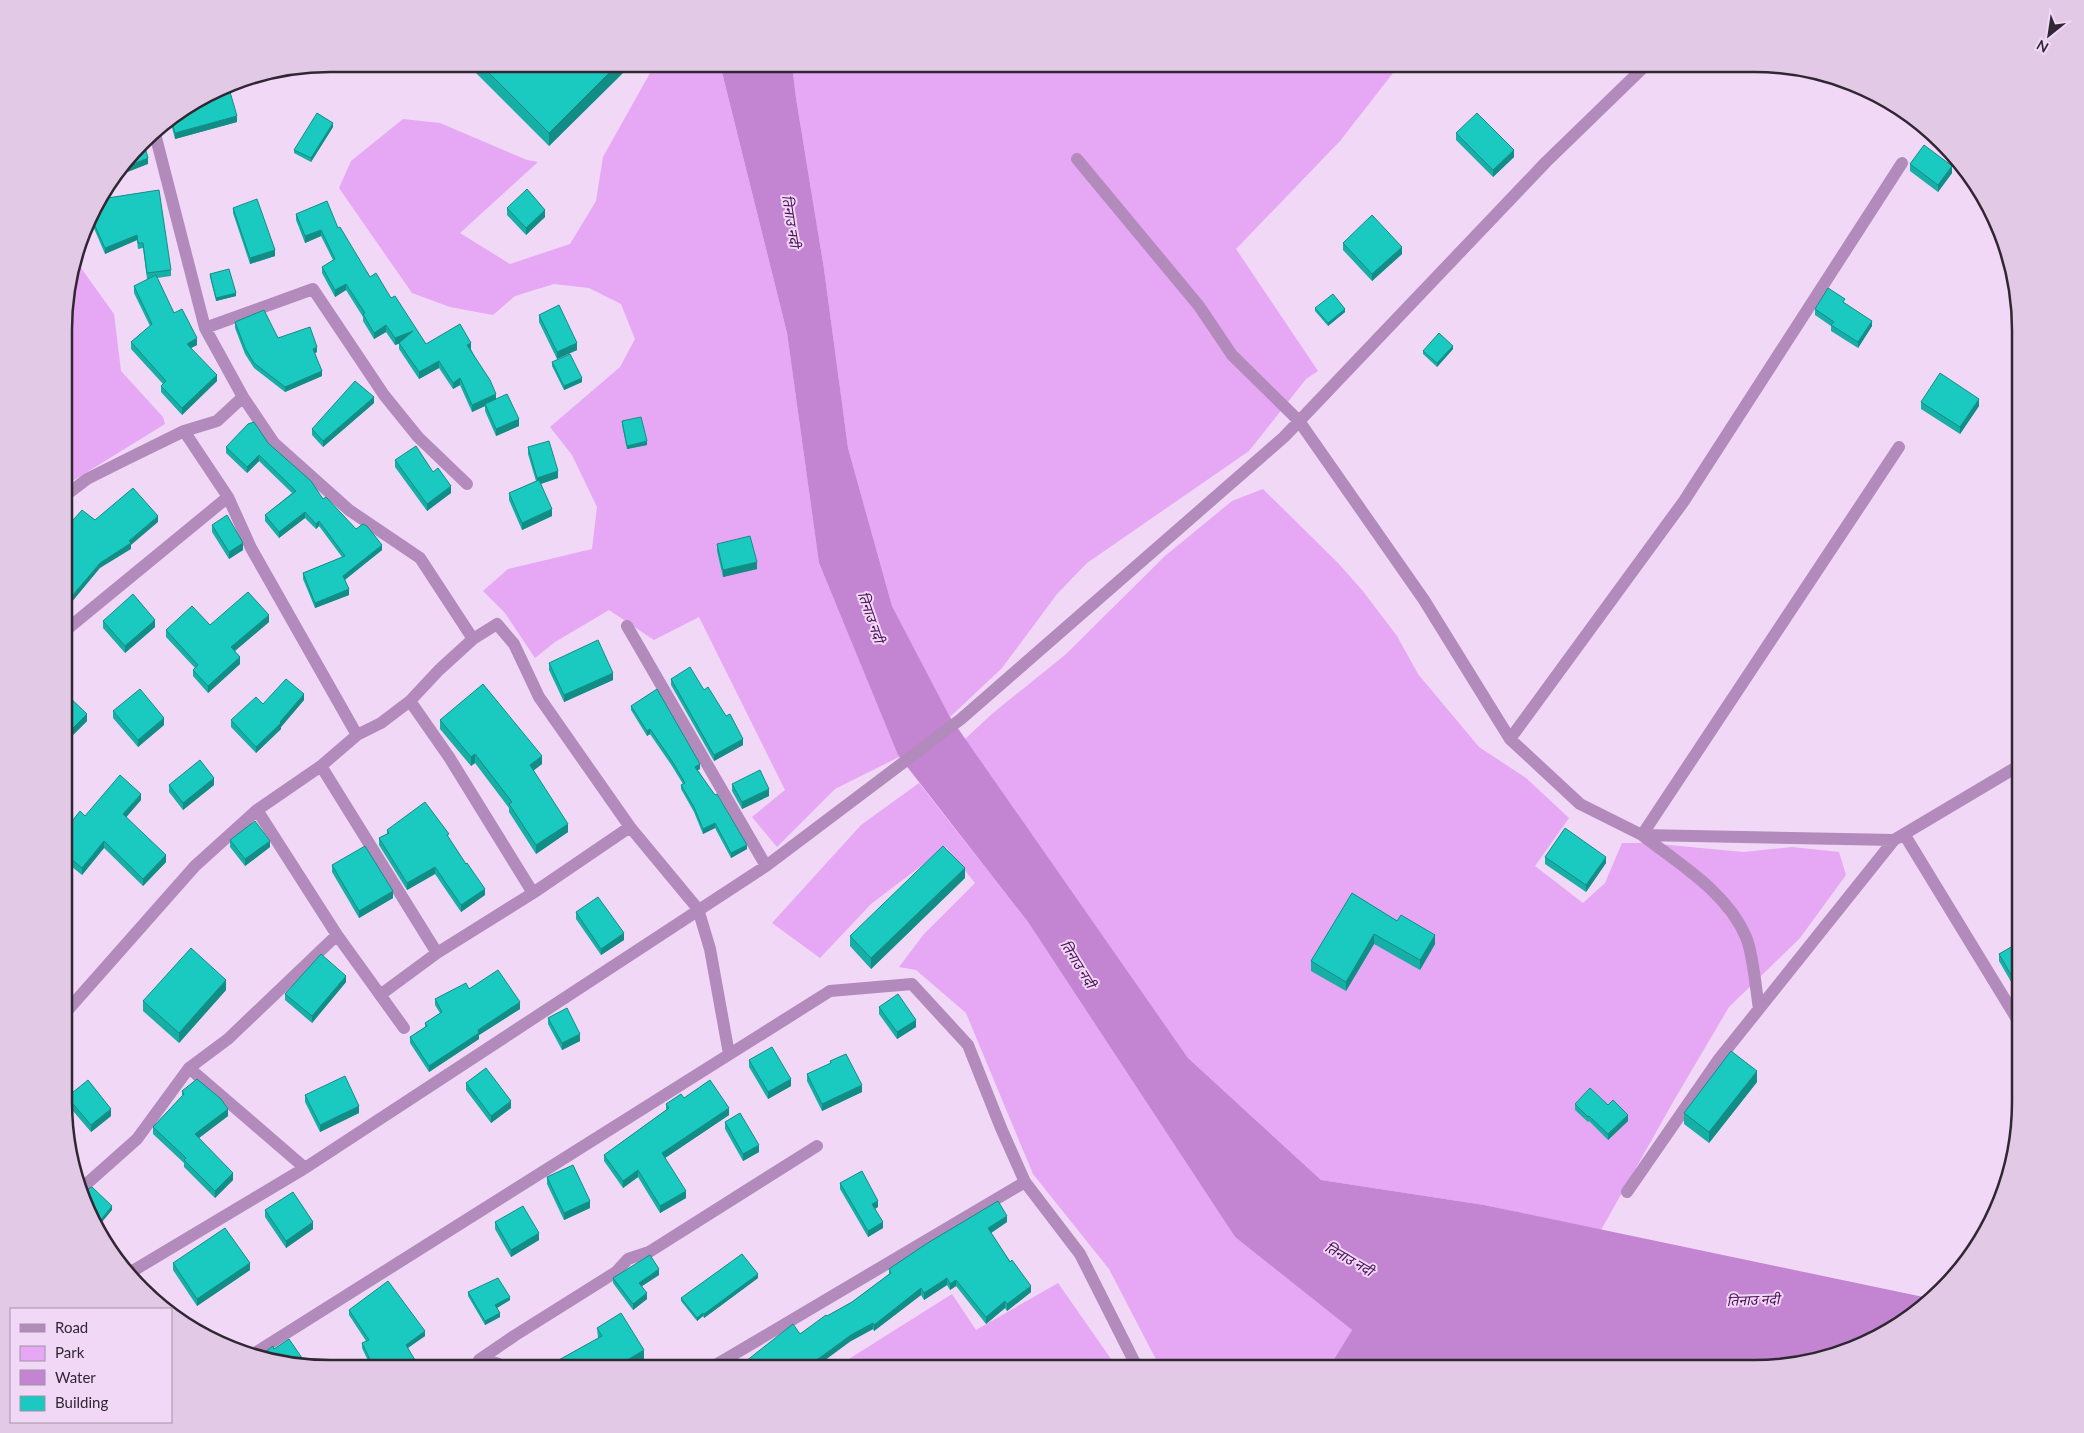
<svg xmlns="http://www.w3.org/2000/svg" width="2084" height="1433" viewBox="0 0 2084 1433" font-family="Lato,'Noto Sans Devanagari',sans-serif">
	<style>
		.green { fill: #e6a7f4 }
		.water { fill: #c384d1 }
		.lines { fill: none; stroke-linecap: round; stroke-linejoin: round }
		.minor { stroke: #b28abb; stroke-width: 12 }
		.wall { fill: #16aea5 }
		.shaded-wall { fill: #128d86 }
		.building { fill: #1acac0; stroke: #128d86 }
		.labels { text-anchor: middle; stroke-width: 4; stroke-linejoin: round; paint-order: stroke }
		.water-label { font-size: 14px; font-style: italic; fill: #470c53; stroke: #f1d8f7 }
		.rim { fill: none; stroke: #312733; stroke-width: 2.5 }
	</style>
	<rect width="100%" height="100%" fill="#f1d8f7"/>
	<path class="green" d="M650,64H720L787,333L819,563L899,757L835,789L777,847L752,817L785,790L699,617L654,640L609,610L555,642L535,658L505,613L483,591L508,569L592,549L597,507L572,455L550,427L620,367L635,339L621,304L589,288L554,284L515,296L493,315L450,307L412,293L339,188L351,161L403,119L440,123L527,160L538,162L460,233L510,264L570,244L596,201L603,157L650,73Z
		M792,64H1400L1340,141L1236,249L1318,371L1306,379L1249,451L1087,563L1057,594L1002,668L950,717L892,606L848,448L824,269L796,98Z
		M78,255L81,268L114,314L121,371L163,417L165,424L66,485V296Z
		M1263,489L1338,563L1362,590L1397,636L1418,674L1479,747L1526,778L1569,818L1535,866L1583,903L1605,883L1622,843H1648L1743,852L1792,847L1839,852L1846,875L1800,938L1729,1007L1673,1102L1601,1230L1484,1205L1321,1180L1188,1058L965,739L993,713L1065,655L1165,556L1232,501Z
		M919,783L1028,922L1235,1237L1352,1330L1328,1369H1161L1109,1269L1033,1174L966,1013L916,970L899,967L924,934L975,883L946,847L871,904L820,958L772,923L861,825Z
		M1058,1283L1118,1369H833L952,1294L976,1330Z"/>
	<path class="water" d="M720,64H792L796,98L824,269L848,448L892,606L950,717L1188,1058L1321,1180L1484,1205L1933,1299L1929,1303L1872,1342L1823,1360L1754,1369H1328L1352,1330L1235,1237L1028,922L898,755L819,563L787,333Z"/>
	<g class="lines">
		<path class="minor" d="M154,130L205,328L243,397L274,443L349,510L420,558L473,639
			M1077,159L1199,306L1232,355L1299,421L1424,600L1510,739L1684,501L1902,163
			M205,328L313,289L384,395L418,437L467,484
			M184,431L228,497L251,548L357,735
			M66,495L87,479L127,459L184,431L217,421L243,397
			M627,626L766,866L961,719L1284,437L1546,162L1647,64
			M66,630L228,497
			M410,701L449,757L533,893
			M1510,739L1580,804L1642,835L1894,840
			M321,766L437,953
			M257,810L337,935L404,1028
			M1904,834L2020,1024
			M380,995L437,953L533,893L630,827
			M1759,1009C1756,990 1753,953 1746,937C1727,892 1679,864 1642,835L1899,447
			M66,1012L195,866L257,810L321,766L357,735L381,723L410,701L439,670L473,639L497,624L514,644L539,697L630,827L698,909L710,949L729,1054
			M189,1068L305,1168
			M83,1187L137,1139L189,1068L228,1039L337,935
			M1627,1192L1719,1059L1894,840L2020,765
			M131,1272L305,1168L766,866
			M250,1356L830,991L912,984L968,1045L1001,1128L1025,1182
			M479,1360L514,1336L616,1272L628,1259L649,1252L817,1146
			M466,1369C483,1358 492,1360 510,1369
			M709,1369L1025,1182L1080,1254L1138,1369"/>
	</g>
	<path class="wall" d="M467,64H632L549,146Z
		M226,85L237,122L175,139L170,120Z
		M333,127L311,162L294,153V150Z
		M1456,133L1514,157L1493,177L1456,140Z
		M1910,164L1952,173L1938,192L1910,171Z
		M101,199L171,270V276L157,278L174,313L197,345L191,348L217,381L182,415L161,392V386L163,384L131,349V342L150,326L134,293V286L149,279H147L143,248L138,249L137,240L105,254L90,219L91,213L96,212L94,208Z
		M233,208L275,256L250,264L233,213Z
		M507,208L545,217L526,235L507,215Z
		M296,214L338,228L370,277L391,298L426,344L471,349L496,399L519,426L496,436L485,411V406L472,412L460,385L453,389L439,368L419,379L399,349V344L395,345L386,332L374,339L363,321V317L346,290L335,297L322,273V267L333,260L321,236L305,243L296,220Z
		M1343,243L1402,254L1372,281L1343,250Z
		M210,274L236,296L216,301L210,277Z
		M1845,303L1872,326L1858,348L1831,331V326L1815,315V309Z
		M1315,308L1345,312L1328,326L1315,311Z
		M539,315L577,350L557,359L539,322Z
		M235,322L317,352L315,353L322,376L285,392L254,368L245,354L235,328Z
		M1453,349L1437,367L1423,354V351Z
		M552,362L582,382L564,390L552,366Z
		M1921,402L1979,406L1960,434L1921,409Z
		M374,403L323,447L312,435V429Z
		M622,421L647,445L627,449L622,425Z
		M268,443L323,499L356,529L382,550L345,580L349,595L315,608L303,579V573L342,557L319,526L316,529L305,518L279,538L265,521V515L292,493L259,461L247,473L226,453V447Z
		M528,447L558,478L541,484L552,516L522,530L509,500V493L536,481L528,454Z
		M395,460L433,472L451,493L427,511L395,467Z
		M212,525L243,550L229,559L212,532Z
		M717,544L757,569L723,577L717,551Z
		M103,621L155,627L125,653L103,628Z
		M269,622L235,651L240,664L208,693L193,676V670L195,668L166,637V630Z
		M549,663L613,680L564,702L549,670Z
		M671,679L704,690L743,745L714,761L671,685Z
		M66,694L87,721L70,738L66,733Z
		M304,700L281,727V729L256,753L231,727V720L263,704Z
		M631,706L700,769L698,770L747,849L731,858L715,828L703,834L694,812L681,789V785L683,784L672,766L650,734L647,736L631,710Z
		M113,711L164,725L138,747L113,718Z
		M440,720L542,764L533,771L568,832L536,854L509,812V808L475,763L471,766L440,729Z
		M732,784L769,796L742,809L732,791Z
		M169,785H214L183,810L169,792Z
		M141,800L126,817L166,862L143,886L104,848L82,875L66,862V829L85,816Z
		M387,830L449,838L485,895L461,912L435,874L407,890L379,845V838L387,834Z
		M230,840L270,847L245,866L230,847Z
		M1545,857L1606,863L1586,892L1545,864Z
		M332,865L393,898L359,918L332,872Z
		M965,878L871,969L850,946V936Z
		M1352,893L1435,944L1420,970L1374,944L1346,991L1311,971V961Z
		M576,912L624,940L601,955L576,919Z
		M2020,942V990L2017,992L1999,961V954Z
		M346,982L312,1023L285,1000V994Z
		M469,989L520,1009L479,1035V1039L429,1072L410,1043V1037L425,1027V1023L440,1013L435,1005V999Z
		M226,990L179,1043L143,1011V1001Z
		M879,1007L916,1027L897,1039L879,1014Z
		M548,1018L580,1041L562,1050L548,1024Z
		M749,1060L791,1086L768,1099L749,1067Z
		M830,1061L862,1092L822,1111L807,1081V1074L830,1064Z
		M1757,1082L1709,1143L1684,1124V1113Z
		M466,1083L511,1108L491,1123L466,1090Z
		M182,1091L228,1116L199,1138L233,1180L215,1198L184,1167V1163L153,1134V1127L182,1096Z
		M305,1095L359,1113L320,1132L305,1102Z
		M67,1097L111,1116L91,1132L67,1104Z
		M684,1098L729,1115L665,1158L686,1198L660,1213L638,1177L623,1188L604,1161V1155L666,1110V1104Z
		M1575,1104L1608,1105L1628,1121L1608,1140L1589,1121L1588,1122L1575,1110Z
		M725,1122L759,1152L743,1161L725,1129Z
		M547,1177L590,1208L564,1220L547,1184Z
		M840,1183L878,1207L875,1209L883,1228L868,1237L840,1189Z
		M265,1210L313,1229L286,1248L265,1217Z
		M495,1222L539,1240L511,1257L495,1229Z
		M1007,1222L991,1233L1031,1292L1007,1311L1005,1308L986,1324L956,1286L950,1290L947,1285L924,1300L921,1295L874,1331L873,1329L851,1341L800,1334L827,1316L852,1302L889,1274V1269Z
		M173,1263L250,1270L197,1306L173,1270Z
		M659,1275L642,1286L647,1299L633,1310L613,1283V1278Z
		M758,1278L704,1318L703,1316L697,1321L681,1301V1298Z
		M468,1292L510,1300L497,1308L500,1317L485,1325L468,1296Z
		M349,1310L425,1336L408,1348L415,1365L407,1369H392L390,1365L381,1369H372L362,1348V1343L366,1341L349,1315Z
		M597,1328L644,1359L628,1369H548V1366L598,1338Z"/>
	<path class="shaded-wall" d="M618,64H632L549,146V133Z
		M237,116V122L175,139V133Z
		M333,123V127L311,162V158Z
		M1514,150V157L1493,177V170Z
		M148,158V164L120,175L126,167Z
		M1952,166V173L1938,192V185Z
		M545,210V217L526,235V228Z
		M321,230V236L305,243V236Z
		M137,235V240L105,254V248Z
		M1402,247V254L1372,281V274Z
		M275,250V256L250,264V258Z
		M346,284V290L335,297V290Z
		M236,293V296L216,301V298Z
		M1345,309V312L1328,326V323Z
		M1872,321V326L1858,348V342Z
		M386,325V332L374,339V333Z
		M413,331V337L395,345V338Z
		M197,338V345L187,350V344Z
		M471,343V349L467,351V345Z
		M577,343V350L557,359V352Z
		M1453,346V349L1437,367V363Z
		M317,347V352L313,354V349Z
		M439,361V368L419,379V372Z
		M322,371V376L285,392V387Z
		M217,375V381L182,415V408Z
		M460,378V385L453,389V383Z
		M582,378V382L564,390V386Z
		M496,394V401L485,404V406L472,412V405Z
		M374,397V403L323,447V441Z
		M1979,399V406L1960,434V427Z
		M519,419V426L496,436V429Z
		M647,441V445L627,449V446Z
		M259,455V461L247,473V467Z
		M558,471V478L537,485V478Z
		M451,486V493L427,511V504Z
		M552,509V516L522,530V523Z
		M305,512V518L279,538V532Z
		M158,516V522L131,545V549L100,568L66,609V603L100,563L129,541Z
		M319,521V526L316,529V524Z
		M243,543V550L229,559V552Z
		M382,545V550L343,581V576Z
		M757,562V569L723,577V570Z
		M349,589V595L315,608V603Z
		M269,615V622L231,654V647Z
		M155,620V627L125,653V646Z
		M240,657V664L208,693V686Z
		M613,673V680L564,702V695Z
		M304,694V700L281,727V729L256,753V747L280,722Z
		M87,714V721L70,738V731Z
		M164,718V725L138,747V740Z
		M650,729V734L647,736V731Z
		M743,739V745L714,761V755Z
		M475,754V763L471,766V757Z
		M542,756V764L530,773V765Z
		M700,764V769L695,771V767Z
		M214,778V785L183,810V803Z
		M769,789V796L742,809V802Z
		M141,794V800L123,821V814Z
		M715,823V828L703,834V829Z
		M568,824V832L536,854V845Z
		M104,841V848L82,875V868Z
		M270,841V847L245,866V859Z
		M747,845V849L731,858V853Z
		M166,855V862L143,886V879Z
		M1606,857V863L1586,892V885Z
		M435,867V874L407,890V883Z
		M965,868V878L871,969V958Z
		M485,889V895L461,912V905Z
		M393,891V898L359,918V911Z
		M624,933V940L601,955V949Z
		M1374,934V944L1346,991V982Z
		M1435,935V944L1420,970V960Z
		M346,976V982L312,1023V1016Z
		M226,980V990L179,1043V1033Z
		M2020,983V990L2017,992V985Z
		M520,1002V1009L479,1035V1039L429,1072V1066L478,1030Z
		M916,1020V1027L897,1039V1032Z
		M580,1034V1041L562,1050V1043Z
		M1757,1071V1082L1709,1143V1132Z
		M791,1079V1086L768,1099V1092Z
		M862,1085V1092L822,1111V1104Z
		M511,1101V1108L491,1123V1116Z
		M359,1106V1113L320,1132V1125Z
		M729,1108V1115L662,1160V1153Z
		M111,1109V1116L91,1132V1125Z
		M228,1109V1116L195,1141V1134Z
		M1628,1115V1121L1608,1140V1134Z
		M759,1145V1152L743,1161V1154Z
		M638,1170V1177L623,1188V1181Z
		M233,1173V1180L215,1198V1191Z
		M686,1191V1198L660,1213V1206Z
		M590,1201V1208L564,1220V1213Z
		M878,1201V1207L872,1210V1204Z
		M112,1206V1210L97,1228L96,1226Z
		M1007,1216V1222L988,1235V1228Z
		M313,1222V1229L286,1248V1241Z
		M883,1222V1228L868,1237V1231Z
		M539,1233V1240L511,1257V1250Z
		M250,1263V1270L197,1306V1299Z
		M659,1269V1275L639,1288V1283Z
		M758,1274V1278L704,1318V1314Z
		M947,1278V1285L924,1300V1293Z
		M956,1280V1286L950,1290V1284Z
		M1031,1286V1292L1007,1311V1304Z
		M921,1288V1295L874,1331V1325Z
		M647,1293V1299L633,1310V1304Z
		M510,1297V1300L495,1309V1305Z
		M1005,1301V1308L986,1324V1317Z
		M500,1313V1317L485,1325V1321Z
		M703,1313V1316L697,1321V1318Z
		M873,1323V1329L851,1341L813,1369H804L851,1335Z
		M425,1331V1336L406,1349V1345Z
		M644,1350V1359L628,1369H612Z
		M390,1360V1365L381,1369H374V1368Z
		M415,1360V1365L407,1369H397Z"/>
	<path class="building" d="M480,64H618L549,133Z
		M226,85H228L237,116L175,133L171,119Z
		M317,113L333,123L311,158L294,150Z
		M1477,113L1514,150L1493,170L1456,133Z
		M144,144L148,158L126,167Z
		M1924,145L1952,166L1938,185L1910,164Z
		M527,189L545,210L526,228L507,208Z
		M159,190L171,270L147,273L143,243H138L137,235L105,248L90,215L91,213L97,211L96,206L101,199Z
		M257,199L275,250L250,258L233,208Z
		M327,201L338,228L340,227L370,277L376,273L391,298L395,296L426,344L460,324L471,343L467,345L490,380L496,394L472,405L460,378L453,383L439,361L419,372L399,343L413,331L395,338L386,325L374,333L363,314L365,313L346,284L335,290L322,267L335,259L321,230L305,236L296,214Z
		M1372,215L1402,247L1372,274L1343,243Z
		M229,269L236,293L216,298L210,274Z
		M156,275L174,313L182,309L197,338L187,344L217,375L182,408L161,386L166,381L131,342L152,324L134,286Z
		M1828,288L1845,299L1843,302L1872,321L1858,342L1831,325L1834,322L1815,309Z
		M1333,294L1345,309L1328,323L1315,308Z
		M559,305L577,343L557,352L539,315Z
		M264,310L278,338L310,327L317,347L313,349L322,371L285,387L254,363L245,348L235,322Z
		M1439,333L1453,346L1437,363L1423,351Z
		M570,354L582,378L564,386L552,362Z
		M1940,373L1979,399L1960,427L1921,402Z
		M355,381L374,397L323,441L312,429Z
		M507,394L519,419L496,429L485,404Z
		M641,417L647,441L627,446L622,421Z
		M254,422L268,443L311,481L323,499L326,497L356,529L363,524L367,526L382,545L343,576L349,589L315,603L303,573L345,556L319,521L316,524L305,512L279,532L265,515L296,491L259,455L247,467L226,447L248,424Z
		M549,441L558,471L537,478L528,447Z
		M416,446L433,472L438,468L451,486L427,504L395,460Z
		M539,480L552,509L522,523L509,493Z
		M133,488L158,516L129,541L131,543L100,563L66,603V528L82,510L95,520Z
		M227,515L243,543L229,552L212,525Z
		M750,536L757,562L723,570L717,544Z
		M248,592L269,615L231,647L240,657L208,686L193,670L198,665L166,630L192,606L210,625Z
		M133,594L155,620L125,646L103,621Z
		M598,640L613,673L564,695L549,663Z
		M690,667L704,690L708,687L726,716L730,714L743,739L714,755L671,679Z
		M286,679L304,694L280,722L281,723L256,747L231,720L256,697L263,704Z
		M483,684L542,756L530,765L568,824L536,845L509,804L512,802L475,754L471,757L440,720Z
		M140,689L164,718L138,740L113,711Z
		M657,689L700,764L695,767L715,795L717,794L747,845L731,853L715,823L703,829L694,807L681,785L685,783L672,761L650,729L647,731L631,706Z
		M66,694L87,714L70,731L66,726Z
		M200,760L214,778L183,803L169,785Z
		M760,770L769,789L742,802L732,784Z
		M120,775L141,794L123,814L166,855L143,879L104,841L82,868L66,855V829L80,811L85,816Z
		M425,802L449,834L447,835L466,864L467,863L485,889L461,905L435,867L407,883L379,838L389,833L387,830Z
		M255,821L270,841L245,859L230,840Z
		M1565,828L1606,857L1586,885L1545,857Z
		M365,846L393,891L359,911L332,865Z
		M943,846L965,868L871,958L850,936Z
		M1352,893L1397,921L1401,915L1435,935L1420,960L1374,934L1346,982L1311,961Z
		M598,897L624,933L601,949L576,912Z
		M2020,942V983L2017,985L1999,954Z
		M191,948L226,980L179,1033L143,1001Z
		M321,954L346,976L312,1016L285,994Z
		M498,970L520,1002L478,1030L479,1033L429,1066L410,1037L427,1026L425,1023L442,1012L435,999L466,983L469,989Z
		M898,994L916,1020L897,1032L879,1007Z
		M567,1008L580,1034L562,1043L548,1018Z
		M772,1047L791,1079L768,1092L749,1060Z
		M1731,1051L1757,1071L1709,1132L1684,1113Z
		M846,1054L862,1085L822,1104L807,1074L831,1063L830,1061Z
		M486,1068L511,1101L491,1116L466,1083Z
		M345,1076L359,1106L320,1125L305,1095Z
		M197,1079L221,1099L228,1109L195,1134L233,1173L215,1191L184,1160L186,1158L153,1127L184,1094L182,1091Z
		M88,1080L111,1109L91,1125L67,1097Z
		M710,1080L729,1108L662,1153L686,1191L660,1206L638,1170L623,1181L604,1155L669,1108L666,1104L681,1094L684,1098Z
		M1590,1088L1608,1105L1613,1100L1628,1115L1608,1134L1589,1116L1588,1117L1575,1104Z
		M740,1113L759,1145L743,1154L725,1122Z
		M573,1165L590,1201L564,1213L547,1177Z
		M862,1171L878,1201L872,1204L883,1222L868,1231L840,1183Z
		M92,1187L112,1206L96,1226L84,1191Z
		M293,1192L313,1222L286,1241L265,1210Z
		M998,1201L1007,1216L988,1228L1010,1262L1012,1260L1031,1286L1007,1304L1005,1301L986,1317L956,1280L950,1284L947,1278L924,1293L921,1288L874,1325L873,1323L851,1335L804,1369H736L793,1324L800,1334L826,1315L827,1316L852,1302L891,1273L889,1269L926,1244Z
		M523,1206L539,1233L511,1250L495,1222Z
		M225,1228L250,1263L197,1299L173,1263Z
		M742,1254L758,1274L704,1314L703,1313L697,1318L681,1298Z
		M650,1255L659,1269L639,1283L647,1293L633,1304L613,1278Z
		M498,1278L510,1297L495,1305L500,1313L485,1321L468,1292Z
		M388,1281L425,1331L406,1345L415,1360L397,1369H394L390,1360L374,1368L362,1343L369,1340L349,1310Z
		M621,1313L644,1350L612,1369H550L548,1366L602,1336L597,1328Z
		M289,1339L309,1368L257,1358L273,1346L274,1349Z"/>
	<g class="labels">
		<g class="water-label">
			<text transform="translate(791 221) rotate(81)" y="5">तिनाउ नदी</text>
			<text transform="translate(871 617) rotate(71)" y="5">तिनाउ नदी</text>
			<text transform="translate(1078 964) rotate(58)" y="5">तिनाउ नदी</text>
			<text transform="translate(1349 1259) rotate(30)" y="5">तिनाउ नदी</text>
			<text transform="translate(1753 1300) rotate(-2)" y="5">तिनाउ नदी</text>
		</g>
	</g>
	<path d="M0 0H2084V1433H0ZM330 72H1754A258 258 0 0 1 2012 330V1102A258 258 0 0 1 1754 1360H330A258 258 0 0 1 72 1102V330A258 258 0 0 1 330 72Z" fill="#e2cae7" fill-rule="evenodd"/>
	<path class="rim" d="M330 72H1754A258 258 0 0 1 2012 330V1102A258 258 0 0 1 1754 1360H330A258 258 0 0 1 72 1102V330A258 258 0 0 1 330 72Z"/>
	<rect x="10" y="1308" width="162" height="115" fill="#f1d8f7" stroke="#a491a9"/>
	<rect x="20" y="1324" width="25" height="8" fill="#b28abb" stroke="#a491a9"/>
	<text x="55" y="1333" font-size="15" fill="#312733">Road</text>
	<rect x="20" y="1346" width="25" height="15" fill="#e6a7f4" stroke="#a491a9"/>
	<text x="55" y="1358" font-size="15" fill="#312733">Park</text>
	<rect x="20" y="1370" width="25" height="15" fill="#c384d1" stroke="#a491a9"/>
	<text x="55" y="1383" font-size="15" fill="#312733">Water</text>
	<rect x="20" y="1396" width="25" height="15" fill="#1acac0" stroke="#a491a9"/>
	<text x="55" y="1408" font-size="15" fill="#312733">Building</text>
	<g transform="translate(2049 35) rotate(210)" stroke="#f1d8f7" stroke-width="4" paint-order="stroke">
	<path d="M0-4L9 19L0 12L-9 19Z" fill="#312733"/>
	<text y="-8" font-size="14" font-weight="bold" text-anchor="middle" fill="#312733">N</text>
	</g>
</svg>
